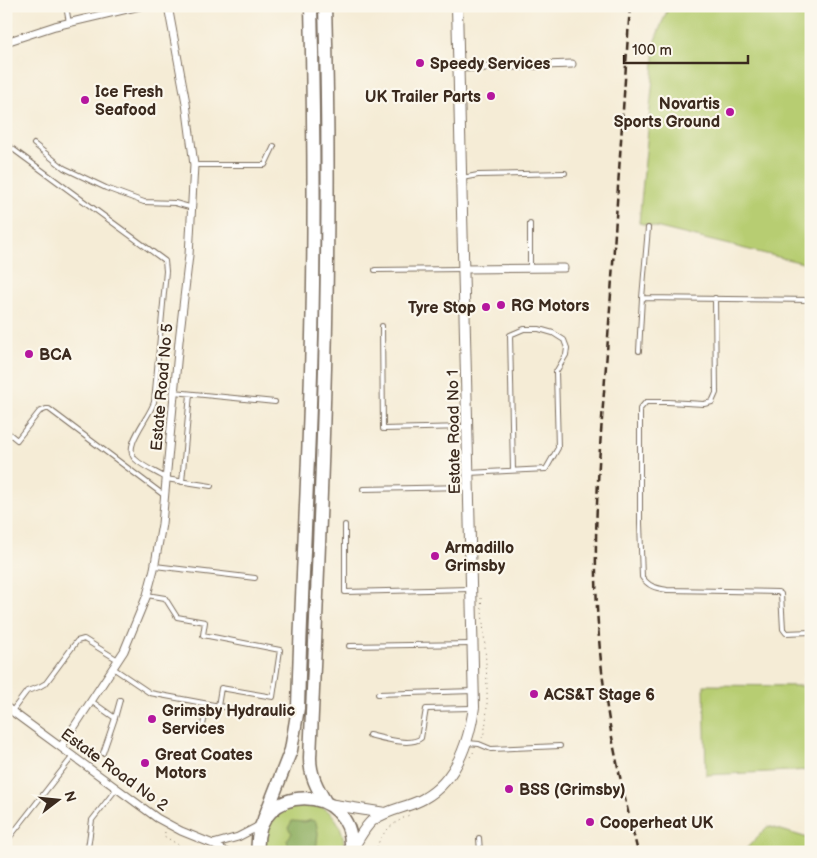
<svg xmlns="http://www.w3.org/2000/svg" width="817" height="858" viewBox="0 0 817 858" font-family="'Balsamiq Sans',sans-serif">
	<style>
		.green { fill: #b7cd72; stroke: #797c48 }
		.forest { fill: #91b064; stroke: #666d41 }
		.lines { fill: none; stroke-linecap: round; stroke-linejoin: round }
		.lane-casing { stroke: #7c6e5e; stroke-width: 6 }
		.street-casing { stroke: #7c6e5e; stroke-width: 9 }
		.secondary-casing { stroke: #7c6e5e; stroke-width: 12 }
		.highway-casing { stroke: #7c6e5e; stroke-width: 15 }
		.path { stroke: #7c6e5e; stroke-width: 1; stroke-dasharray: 1 4; stroke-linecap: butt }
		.lane { stroke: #fff; stroke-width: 4 }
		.street { stroke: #fff; stroke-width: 7 }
		.secondary { stroke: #fff; stroke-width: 10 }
		.highway { stroke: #fff; stroke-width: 12 }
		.rail { stroke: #3b2a1e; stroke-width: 2.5; stroke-dasharray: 8 4; stroke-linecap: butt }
		.poi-dot { fill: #b5179e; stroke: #fbf7ec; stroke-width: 2 }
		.labels { text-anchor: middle; stroke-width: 4.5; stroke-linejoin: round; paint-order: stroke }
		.poi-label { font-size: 16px; font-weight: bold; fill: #3b2a1e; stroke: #fbf7ec; text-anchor: start }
		.street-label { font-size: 16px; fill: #3b2a1e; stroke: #fbf7ec }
	</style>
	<rect width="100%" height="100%" fill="#fbf7ec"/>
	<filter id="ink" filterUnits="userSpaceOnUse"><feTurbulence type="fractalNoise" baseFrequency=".02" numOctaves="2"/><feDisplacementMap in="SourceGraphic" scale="10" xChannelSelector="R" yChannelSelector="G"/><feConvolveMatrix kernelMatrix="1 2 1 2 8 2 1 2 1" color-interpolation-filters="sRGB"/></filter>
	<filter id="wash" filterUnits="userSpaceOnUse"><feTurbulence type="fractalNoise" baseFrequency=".0096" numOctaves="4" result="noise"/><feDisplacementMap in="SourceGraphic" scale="20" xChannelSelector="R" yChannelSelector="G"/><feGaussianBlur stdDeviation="1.12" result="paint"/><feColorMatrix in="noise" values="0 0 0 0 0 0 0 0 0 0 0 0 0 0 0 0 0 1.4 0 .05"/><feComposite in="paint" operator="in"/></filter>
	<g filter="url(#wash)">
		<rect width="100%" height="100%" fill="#f5ecd6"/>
		<path class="green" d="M669,6H811V265L639,223L653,78L655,40Z
			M805,672H811V770L706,775L704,685L804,686Z
			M296,804C302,804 309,804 316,805C336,810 346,833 344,852H264C266,823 269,816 296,804Z
			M768,826L811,839V852H743Z"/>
		<path class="forest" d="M311,820L316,822L318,833L316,852H290L287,840L292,833L288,828L292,821L305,822Z"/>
	</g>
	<g filter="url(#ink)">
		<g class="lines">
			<g class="lane-casing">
				<path id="lane" d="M66,6L69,23
					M6,144L165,261L166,271L154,402C150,417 122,446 135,459C143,467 156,472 166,478
					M34,144L64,168L106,188L144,202L175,203L193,208
					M194,165H265L274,146
					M462,178L478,175L565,173
					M530,224V268
					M375,270L462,269
					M642,298L648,228
					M715,298L716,393L712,402L704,404L668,402H646L640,409V523L642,577C649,587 656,588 667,590L778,592L781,594L783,629L786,633L811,632
					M382,326L383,429L465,427
					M639,351L642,298L811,300
					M174,392L275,402
					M6,431L17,440L39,412L46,409H49L165,496
					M469,473L546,469L558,448L556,372L566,355L567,348L564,340L553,333L539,329H524L510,335L513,470
					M166,479L211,486
					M182,482L190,394
					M363,489L468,487
					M345,525V592L470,589
					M155,566L255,578
					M147,595L165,598L177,617L205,622L203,635L280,650L273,697L221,688L218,706
					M349,646L471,644
					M113,668L150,693L230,708
					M378,694L473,691
					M91,701L115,718L103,753
					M12,711L27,691L39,687L46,683L77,641L84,639L118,660
					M115,718L120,700
					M202,729L208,704
					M369,735C382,738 410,747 421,738L426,709L472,708
					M468,743L479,744L491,749L560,746
					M479,838L480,852
					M6,842L73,756
					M86,852L88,848L92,820L117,788"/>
			</g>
			<g class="street-casing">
				<path id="street" d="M6,42L55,26L140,6
					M459,68L572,64
					M464,269L564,268
					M6,707L157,818L181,831L213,844L226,852
					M61,747L124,651L147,595L154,569L162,524L179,341L189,255L194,165L186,103L168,6
					M213,844L238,837L261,825"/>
			</g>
			<g class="secondary-casing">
				<path id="secondary" d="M328,804L385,813
					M351,852C357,842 364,827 373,820C388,809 407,808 423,799C456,781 469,742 474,707L457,6"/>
			</g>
			<g class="highway-casing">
				<path id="highway" d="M325,6C333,257 321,507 310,758C310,775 317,788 326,803
					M264,819L291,750L298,708C301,596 308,484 311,372C315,250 314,128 311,6
					M258,852C251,781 357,780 351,852"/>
			</g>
			<path class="path" d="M481,598C483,626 493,717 482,738
				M470,757L475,750
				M165,832L164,836L190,852
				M376,852C379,833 392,824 409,815"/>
			<use href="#lane" class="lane"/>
			<use href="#street" class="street"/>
			<use href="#secondary" class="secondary"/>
			<use href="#highway" class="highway"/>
			<path class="rail" d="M630,6C622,121 615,237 607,352C600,447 591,542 599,638C604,711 620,781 638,852"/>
		</g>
	</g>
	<g class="poi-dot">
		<circle cx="420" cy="63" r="5"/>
		<circle cx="491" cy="96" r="5"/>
		<circle cx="85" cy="100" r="5"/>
		<circle cx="730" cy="112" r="5"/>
		<circle cx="501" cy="305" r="5"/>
		<circle cx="486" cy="307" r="5"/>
		<circle cx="29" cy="354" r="5"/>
		<circle cx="435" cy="556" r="5"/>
		<circle cx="534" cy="694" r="5"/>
		<circle cx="152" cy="719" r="5"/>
		<circle cx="145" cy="763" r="5"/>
		<circle cx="509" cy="789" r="5"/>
		<circle cx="590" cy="822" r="5"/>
	</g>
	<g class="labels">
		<g class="poi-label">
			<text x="430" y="69">Speedy Services</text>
			<text x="95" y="97">Ice Fresh<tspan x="95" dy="18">Seafood</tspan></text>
			<text x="481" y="102" text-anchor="end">UK Trailer Parts</text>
			<text x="720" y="109" text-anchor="end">Novartis<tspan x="720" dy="18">Sports Ground</tspan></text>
			<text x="511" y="311">RG Motors</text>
			<text x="476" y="313" text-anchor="end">Tyre Stop</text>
			<text x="39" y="360">BCA</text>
			<text x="445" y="553">Armadillo<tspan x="445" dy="18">Grimsby</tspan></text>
			<text x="544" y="700">ACS&amp;T Stage 6</text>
			<text x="162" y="716">Grimsby Hydraulic<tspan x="162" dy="18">Services</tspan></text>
			<text x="155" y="760">Great Coates<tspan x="155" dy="18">Motors</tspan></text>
			<text x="519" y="795">BSS (Grimsby)</text>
			<text x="600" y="828">Cooperheat UK</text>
		</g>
		<g class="street-label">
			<text transform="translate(161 387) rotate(-85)" y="6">Estate Road No 5</text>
			<text transform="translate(453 432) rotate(-91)" y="6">Estate Road No 1</text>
			<text transform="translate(115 769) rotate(36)" y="6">Estate Road No 2</text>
		</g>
	</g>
	<rect width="817" height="858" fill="none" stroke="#fbf7ec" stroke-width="25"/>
	<g transform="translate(58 800) rotate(74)" stroke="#fbf7ec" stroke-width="4" paint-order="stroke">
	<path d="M0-4L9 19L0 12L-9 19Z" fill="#3b2a1e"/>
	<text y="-8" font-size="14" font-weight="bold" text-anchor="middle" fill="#3b2a1e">N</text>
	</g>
	<path d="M624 55v8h124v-8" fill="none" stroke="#3b2a1e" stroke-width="2.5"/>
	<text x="632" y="55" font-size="15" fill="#3b2a1e" stroke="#fbf7ec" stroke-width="4" paint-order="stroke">100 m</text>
</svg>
